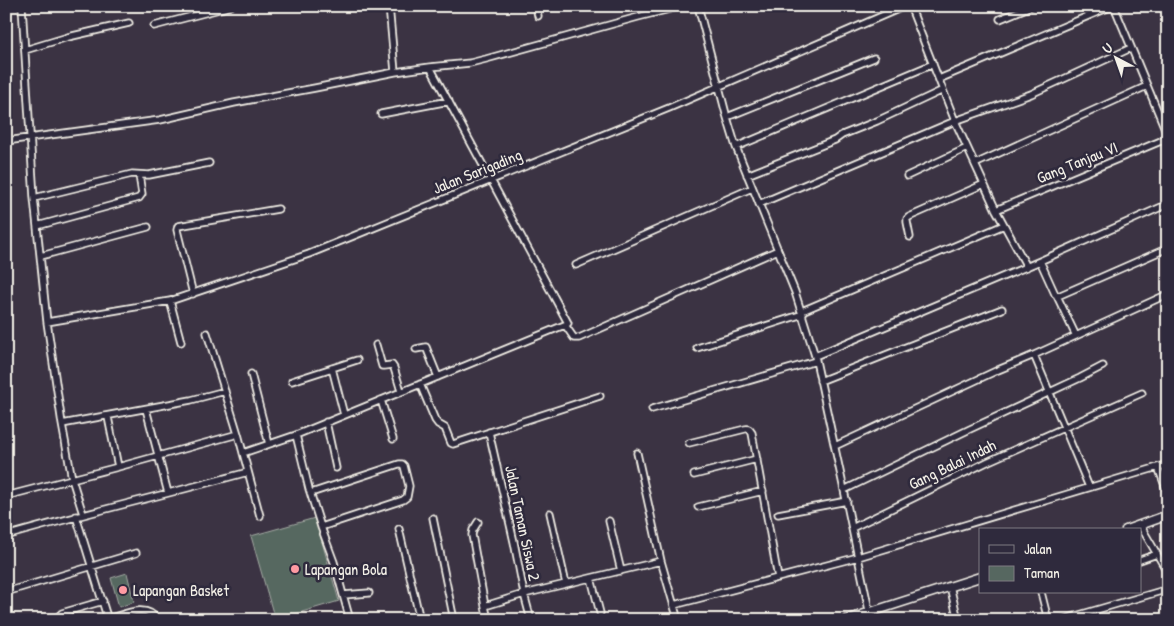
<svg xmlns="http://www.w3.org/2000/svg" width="1174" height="626" viewBox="0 0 1174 626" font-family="'Patrick Hand',sans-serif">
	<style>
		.park { fill: #566760; stroke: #a5aca4 }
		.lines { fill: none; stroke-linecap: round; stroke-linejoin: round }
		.minor-casing { stroke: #f4f1e8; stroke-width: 9 }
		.tertiary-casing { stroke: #f4f1e8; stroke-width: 11 }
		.minor { stroke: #2f2a3d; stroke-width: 5.5 }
		.tertiary { stroke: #2f2a3d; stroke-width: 8 }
		.poi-dot { fill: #ff9aa2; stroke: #2f2a3d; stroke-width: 2 }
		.labels { text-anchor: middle; stroke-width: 5; stroke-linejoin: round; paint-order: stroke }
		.street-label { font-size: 16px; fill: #f4f1e8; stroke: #2f2a3d }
		.poi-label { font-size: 16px; fill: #f4f1e8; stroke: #2f2a3d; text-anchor: start }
	</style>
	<rect width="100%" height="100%" fill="#3b3343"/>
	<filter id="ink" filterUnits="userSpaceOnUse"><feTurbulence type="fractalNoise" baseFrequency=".02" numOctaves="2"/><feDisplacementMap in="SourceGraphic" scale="10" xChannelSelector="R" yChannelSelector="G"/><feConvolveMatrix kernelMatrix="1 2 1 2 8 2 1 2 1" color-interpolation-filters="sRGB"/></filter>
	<g filter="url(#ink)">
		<path class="park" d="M315,518L339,601L275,620L251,536Z
			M127,573L134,602L119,607L111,578Z"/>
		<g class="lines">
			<g class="minor-casing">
				<path id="minor" d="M22,6L34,198L47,322L62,424L72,479L83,514
					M389,6L395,72
					M536,6L538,16
					M698,6L726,114L736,147L795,292L815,356L844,490L871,620
					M910,6L955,121L996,210L1027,267
					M1114,6L1168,136
					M6,8L10,6
					M1000,19L1031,6
					M154,26L231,6
					M25,50L68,37L129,23
					M430,67L470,63L486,59L638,17L682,6
					M939,79L1112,6
					M381,114L449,101
					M727,117L874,58
					M6,141L160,120L234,103L315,88L395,72L430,67L568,323L567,324L296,435L243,453
					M736,147L933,64
					M975,164L1147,86
					M747,175L835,140L842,135L877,121L943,90
					M907,176L967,148
					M34,198L132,174L149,175L209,163
					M759,204L955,121L1031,94L1131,48
					M996,210L1168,138
					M37,226L139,198L142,194L139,175
					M910,237L907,222V219L909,217L984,184
					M41,256L148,227
					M1040,261L1055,294L1058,296L1168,248
					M576,265L752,188
					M193,294L177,230L178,226L278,209
					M1057,296L1076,336
					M170,301L181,342
					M802,311L1004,225
					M47,322L170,301L309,254L669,108L905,6
					M565,325L574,338H579L778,250
					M207,333L238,434L260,516
					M376,345L382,366H384L392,365L394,368L401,391
					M697,348L803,314
					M416,349L426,347L438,377
					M1034,355L1168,294
					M815,356L1040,261L1168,204
					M332,368L344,415
					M251,374L269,444
					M292,381L357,360
					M820,381L1002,309
					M420,384L435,420L438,424L445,428L451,443L453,444L600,396
					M381,400L393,439
					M146,409L168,493
					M652,409L816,361
					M108,417L118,467
					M326,422L336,468
					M62,424L191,400L225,391
					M489,432L514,542L524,594L531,620
					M296,435L309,489L321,527L334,562L350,620
					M689,443L745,429C749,428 750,430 752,433L778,578
					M835,446L998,370L1034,355L1089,487
					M637,453L661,561L678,620
					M1158,467L1168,494
					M694,475L757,459
					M844,490L970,429L1080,378L1103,366
					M311,493L399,464H402L404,466L409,486L407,497L403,500L321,527
					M6,496L118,467L238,434
					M698,507L763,491
					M550,513L566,584
					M778,514L847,501
					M76,516L108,620
					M433,518L454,620
					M609,521L621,571
					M478,522L473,530L472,535L485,606L524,594L661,561
					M1140,525L1168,573
					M852,528L989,461L1142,393
					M399,529L420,620
					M6,536C86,513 168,494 248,472
					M1140,560L1157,554
					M591,578L600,613
					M950,586L958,620
					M6,592L136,553
					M1041,592L1048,620
					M343,595L369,593
					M674,605L858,557L1168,464
					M485,606L488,620
					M108,619C123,615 147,602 157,620
					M60,620L59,616L62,613L103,601
					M1062,620L1168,589"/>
			</g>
			<g class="tertiary-casing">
				<path id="tertiary" d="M1126,530L1168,515
					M846,620L980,577"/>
			</g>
			<use href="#minor" class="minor"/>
			<use href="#tertiary" class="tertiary"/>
		</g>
	</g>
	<g class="poi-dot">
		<circle cx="295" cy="569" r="5"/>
		<circle cx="123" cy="590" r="5"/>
	</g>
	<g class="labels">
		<g class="street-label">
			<text transform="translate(1077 162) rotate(-22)" y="6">Gang Tanjau VI</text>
			<text transform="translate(477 171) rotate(-22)" y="6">Jalan Sarigading</text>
			<text transform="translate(952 464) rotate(-26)" y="6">Gang Balai Indah</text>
			<text transform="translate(523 523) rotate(78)" y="6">Jalan Taman Siswa 2</text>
		</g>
		<g class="poi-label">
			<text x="305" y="575">Lapangan Bola</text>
			<text x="133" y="596">Lapangan Basket</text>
		</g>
	</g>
	<rect width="1174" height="626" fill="none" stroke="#2f2a3d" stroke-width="25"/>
	<rect x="12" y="12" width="1149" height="601" fill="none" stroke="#f4f1e8" stroke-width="2" filter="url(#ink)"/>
	<rect x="979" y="528" width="162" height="65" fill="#2f2a3d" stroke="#7e7a81"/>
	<rect x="989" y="545" width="25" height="8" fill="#2f2a3d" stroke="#7e7a81"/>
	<text x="1024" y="554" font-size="15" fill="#f4f1e8">Jalan</text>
	<rect x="989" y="566" width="25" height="15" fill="#566760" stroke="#7e7a81"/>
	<text x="1024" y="578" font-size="15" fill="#f4f1e8">Taman</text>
	<g transform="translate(1116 58) rotate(319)" stroke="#2f2a3d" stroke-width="4" paint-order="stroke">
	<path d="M0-4L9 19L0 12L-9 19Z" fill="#f4f1e8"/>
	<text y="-8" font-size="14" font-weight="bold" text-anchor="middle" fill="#f4f1e8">U</text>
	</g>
</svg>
